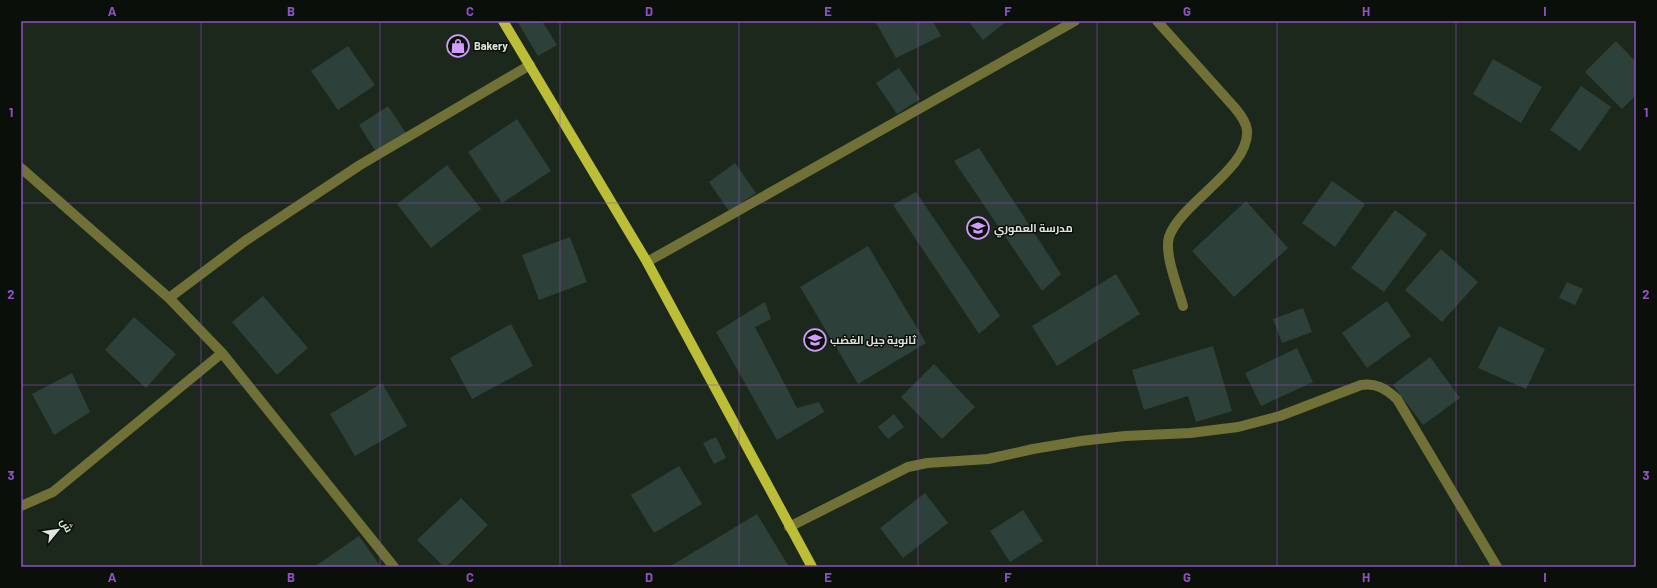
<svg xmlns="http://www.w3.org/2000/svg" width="1657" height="588" viewBox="0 0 1657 588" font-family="Barlow,Cairo,sans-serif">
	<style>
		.building { fill: #2d403a }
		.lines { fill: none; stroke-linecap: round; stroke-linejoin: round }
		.minor { stroke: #6f7137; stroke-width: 10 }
		.major { stroke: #bbbe36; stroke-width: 10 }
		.grid { fill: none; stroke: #8f51c5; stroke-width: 1; stroke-opacity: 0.55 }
		.labels { text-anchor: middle; stroke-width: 3; stroke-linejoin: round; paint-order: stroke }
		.poi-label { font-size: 11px; font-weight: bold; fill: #dfe6de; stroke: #0b0f0a; text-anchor: start }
		.neatline { fill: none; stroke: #8f51c5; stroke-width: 1.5 }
		.grid-label { font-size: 13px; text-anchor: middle; font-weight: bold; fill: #8f51c5 }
	</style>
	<rect width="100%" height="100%" fill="#1d281d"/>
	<path class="building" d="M517,21H542L557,45L538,56Z
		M875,21H933L941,36L896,58Z
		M968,21H1007L983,40Z
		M1616,41L1636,62V95L1622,109L1585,72Z
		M348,46L375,85L338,110L311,71Z
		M1493,59L1542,87L1521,123L1473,94Z
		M899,68L920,99L897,114L876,83Z
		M1581,86L1611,107L1580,151L1550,130Z
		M388,106L406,133L376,152L359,125Z
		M517,119L551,171L502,203L468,152Z
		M979,148L1061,274L1042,291L954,161Z
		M735,163L756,193L729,211L709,182Z
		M447,165L481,209L431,248L397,204Z
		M1332,181L1365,204L1335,247L1302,223Z
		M916,192L1000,316L979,334L893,205Z
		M1246,201L1288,248L1234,297L1192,251Z
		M1395,210L1427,234L1384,292L1351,268Z
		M570,237L587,282L539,300L522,255Z
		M868,246L926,343L858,384L800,287Z
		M1441,249L1478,282L1442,322L1405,290Z
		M1116,274L1140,314L1057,366L1032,326Z
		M1567,282L1583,289L1575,305L1559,298Z
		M263,296L308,348L277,375L232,322Z
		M1387,301L1411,336L1367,368L1342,333Z
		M765,302L771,319L755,327L797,408L819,402L824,412L777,440L716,332Z
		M1303,308L1312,332L1282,343L1273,319Z
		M134,317L176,354L146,388L105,350Z
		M511,324L533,366L472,399L450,358Z
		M1499,326L1545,349L1526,389L1478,368Z
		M1213,346L1232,411L1196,422L1188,396L1144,410L1132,370Z
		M1297,348L1313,382L1261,406L1245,373Z
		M1430,357L1460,398L1423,425L1393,385Z
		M934,364L975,407L942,439L901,397Z
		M72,373L90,412L54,435L32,394Z
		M382,383L407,426L355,456L330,414Z
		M894,414L904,427L888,439L878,427Z
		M716,437L726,458L714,464L703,443Z
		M679,466L702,504L654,533L631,495Z
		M925,493L948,523L903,558L880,528Z
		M461,498L488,525L446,567H444L417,540Z
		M1023,510L1043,541L1010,562L990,531Z
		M757,514L789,567H669Z
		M359,536L381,567H314Z"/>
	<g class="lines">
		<path class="minor" d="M1157,21L1235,108C1240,114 1246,122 1247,130C1250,169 1181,202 1169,237C1164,254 1178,288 1183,306
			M21,168L169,298L222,353L394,567
			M647,262L1075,21
			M169,298L245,241L360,165L530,65
			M21,506L53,492L222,353
			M789,527L908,467L927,463L988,459L1033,449L1081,441L1125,436L1190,433L1238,427L1280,416L1361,385C1376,383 1385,388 1397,399L1497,567"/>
		<path class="major" d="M503,21L647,262L812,567"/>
	</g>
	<path class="grid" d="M201,21V567M380,21V567M560,21V567M739,21V567M918,21V567M1097,21V567M1277,21V567M1456,21V567M21,203H1636M21,385H1636"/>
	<defs>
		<g id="shop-ring" transform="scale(1.15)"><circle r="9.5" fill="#0b0f0a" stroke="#d09dfe" stroke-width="1.5"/><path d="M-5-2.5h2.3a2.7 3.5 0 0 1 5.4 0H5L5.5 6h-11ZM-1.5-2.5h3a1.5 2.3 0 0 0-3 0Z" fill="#d09dfe"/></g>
		<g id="school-ring" transform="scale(1.15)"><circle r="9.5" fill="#0b0f0a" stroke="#d09dfe" stroke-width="1.5"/><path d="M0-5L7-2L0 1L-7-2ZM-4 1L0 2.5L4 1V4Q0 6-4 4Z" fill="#d09dfe"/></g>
	</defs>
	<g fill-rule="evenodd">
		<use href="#shop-ring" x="458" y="46"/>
		<use href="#school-ring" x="978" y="228"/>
		<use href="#school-ring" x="815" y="340"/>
	</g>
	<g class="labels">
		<g class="poi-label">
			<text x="474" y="50">Bakery</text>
			<text x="994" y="232">مدرسة العموري</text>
			<text x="830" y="344">ثانوية جيل الغضب</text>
		</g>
	</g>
	<rect width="1657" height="588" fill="none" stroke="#0b0f0a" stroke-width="44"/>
	<g transform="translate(58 530) rotate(61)" stroke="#0b0f0a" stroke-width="3" paint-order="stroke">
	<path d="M0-3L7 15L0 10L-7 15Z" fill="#dfe6de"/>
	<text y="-6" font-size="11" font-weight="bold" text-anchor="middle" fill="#dfe6de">ش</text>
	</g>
	<rect x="22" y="22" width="1613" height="544" class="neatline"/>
	<g class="grid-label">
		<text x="112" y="16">A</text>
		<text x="291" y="16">B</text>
		<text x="470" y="16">C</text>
		<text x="649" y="16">D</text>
		<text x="828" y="16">E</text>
		<text x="1008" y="16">F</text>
		<text x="1187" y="16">G</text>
		<text x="1366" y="16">H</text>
		<text x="1545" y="16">I</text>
		<text x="11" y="117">1</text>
		<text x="1646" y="117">1</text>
		<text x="11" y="299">2</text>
		<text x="1646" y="299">2</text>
		<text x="11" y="480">3</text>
		<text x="1646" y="480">3</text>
		<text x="112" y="582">A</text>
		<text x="291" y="582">B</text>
		<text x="470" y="582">C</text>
		<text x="649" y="582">D</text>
		<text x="828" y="582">E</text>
		<text x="1008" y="582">F</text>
		<text x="1187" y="582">G</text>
		<text x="1366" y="582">H</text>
		<text x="1545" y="582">I</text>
	</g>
</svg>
